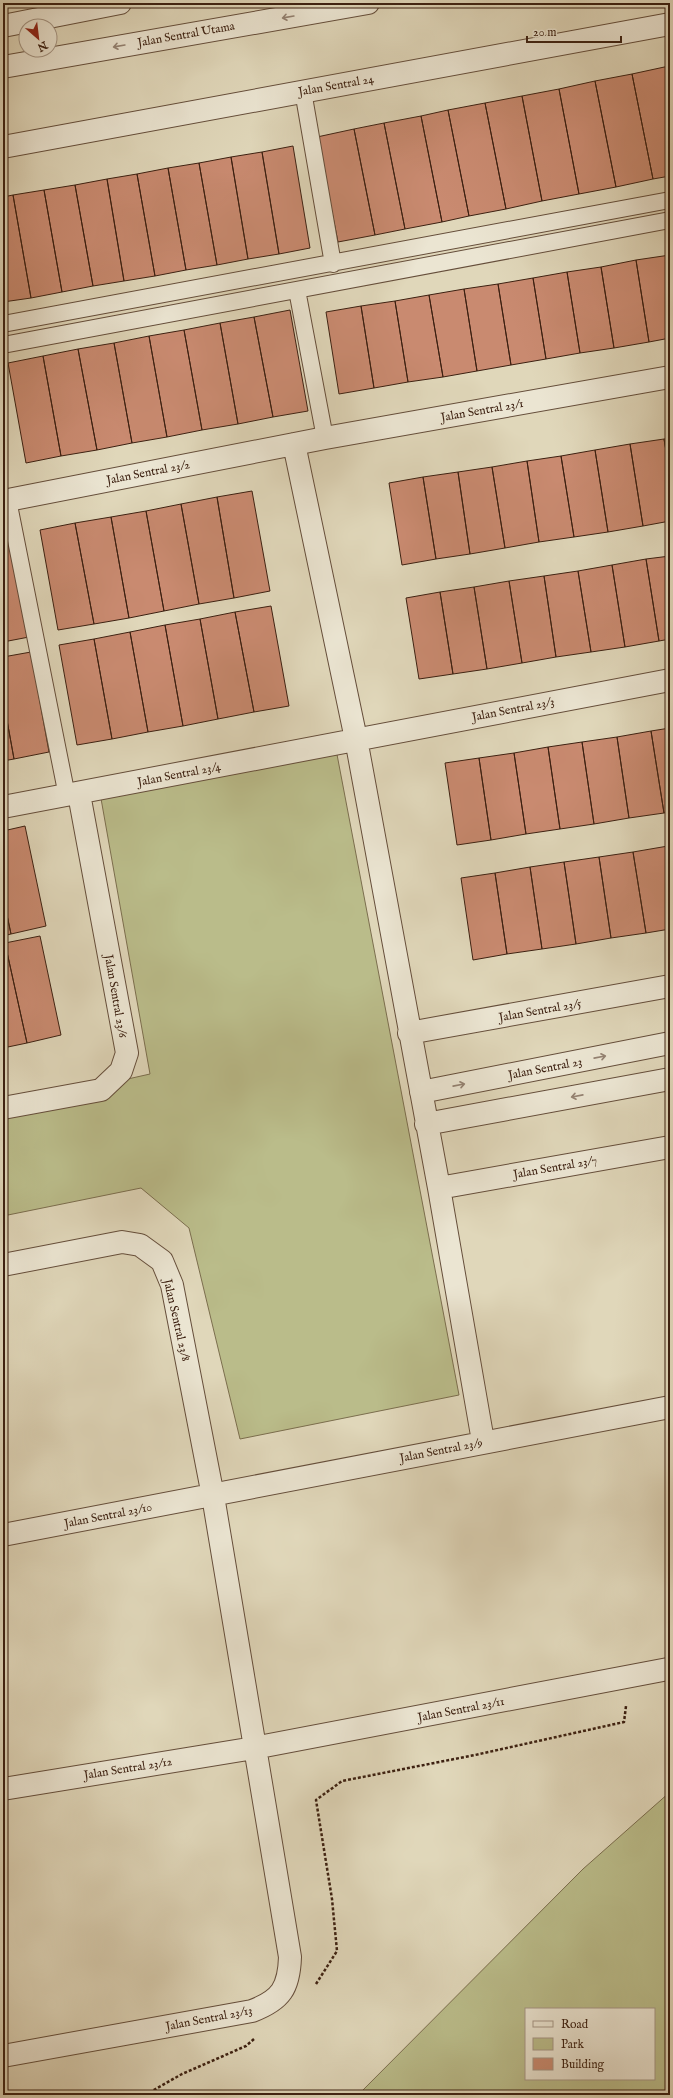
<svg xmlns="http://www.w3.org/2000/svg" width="673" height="2098" viewBox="0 0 673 2098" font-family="'IM FELL English',serif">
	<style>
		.green { fill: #babc8a; stroke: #7b6e4e; fill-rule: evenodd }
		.building { fill: #c98a70; stroke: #3c2011 }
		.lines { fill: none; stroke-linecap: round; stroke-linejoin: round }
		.service-casing { stroke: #654e3b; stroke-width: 18 }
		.minor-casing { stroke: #654e3b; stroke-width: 24 }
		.tertiary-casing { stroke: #654e3b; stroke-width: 24 }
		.path { stroke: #3c2011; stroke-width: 2.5; stroke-dasharray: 3 2; stroke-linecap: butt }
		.service { stroke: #ebe5d2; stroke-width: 16 }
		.minor { stroke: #ebe5d2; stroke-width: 22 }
		.tertiary { stroke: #ebe5d2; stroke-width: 22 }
		.oneway { stroke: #948272 }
		.labels { text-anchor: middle; stroke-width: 3; stroke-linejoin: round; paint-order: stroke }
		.street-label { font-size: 12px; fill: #3c2011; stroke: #ebe5d2 }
	</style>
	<rect width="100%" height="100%" fill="#e0d7ba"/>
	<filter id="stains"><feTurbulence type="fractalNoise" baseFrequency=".005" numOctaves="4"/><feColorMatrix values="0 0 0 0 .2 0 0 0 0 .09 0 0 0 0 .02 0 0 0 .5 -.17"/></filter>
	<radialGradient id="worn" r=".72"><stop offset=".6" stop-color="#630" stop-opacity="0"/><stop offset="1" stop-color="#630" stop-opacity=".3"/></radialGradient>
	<path class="green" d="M335,744L459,1395L240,1439L189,1228L141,1188L3,1216V1107L150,1074L100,793Z
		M670,1792V2095H358L583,1869ZM526,2009H654V2079H526Z"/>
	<path class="building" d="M669,66L670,176L653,179L632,74Z
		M632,74L653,179L616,187L595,81Z
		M595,81L616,187L579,194L559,89Z
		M559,89L579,194L542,201L522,96Z
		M522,96L542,201L506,209L485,103Z
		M485,103L506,209L469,216L448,110Z
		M448,110L469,216L442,222L421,116Z
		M421,116L442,222L405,229L384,123Z
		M384,123L405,229L375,235L354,129Z
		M354,129L375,235L338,242L317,137Z
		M293,146L310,248L279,254L262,152Z
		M262,152L279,254L248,259L231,157Z
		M231,157L248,259L217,265L199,163Z
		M199,163L217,265L186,270L168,168Z
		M168,168L186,270L155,276L137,174Z
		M137,174L155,276L124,281L107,179Z
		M107,179L124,281L93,286L75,185Z
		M75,185L93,286L62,292L44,190Z
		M44,190L62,292L31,298L13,195Z
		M13,195L31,298L3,302V197Z
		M670,255V338L649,342L636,260Z
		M636,260L649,342L614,348L601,267Z
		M601,267L614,348L580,353L567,272Z
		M567,272L580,353L546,359L533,278Z
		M533,278L546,359L511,365L498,284Z
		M498,284L511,365L477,371L464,289Z
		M464,289L477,371L443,377L429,295Z
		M429,295L443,377L408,382L395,301Z
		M395,301L408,382L374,388L361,306Z
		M361,306L374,388L339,394L326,312Z
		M290,310L308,411L273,417L254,317Z
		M254,317L273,417L238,424L220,323Z
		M220,323L238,424L202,430L184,330Z
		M184,330L202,430L167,437L149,336Z
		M149,336L167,437L132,443L114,343Z
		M114,343L132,443L97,450L78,349Z
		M78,349L97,450L61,456L43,356Z
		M43,356L61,456L26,463L8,363Z
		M670,438V475L664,439Z
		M664,439L670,475V521L643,526L630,444Z
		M630,444L643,526L608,532L595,450Z
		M595,450L608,532L574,537L561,456Z
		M561,456L574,537L539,542L527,461Z
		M527,461L539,542L505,548L492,467Z
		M492,467L505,548L470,554L458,472Z
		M458,472L470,554L436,559L423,477Z
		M423,477L436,559L402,565L389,483Z
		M252,491L270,591L234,598L217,497Z
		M217,497L234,598L199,604L181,504Z
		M181,504L199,604L164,611L146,511Z
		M146,511L164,611L129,618L111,517Z
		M111,517L129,618L94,624L75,523Z
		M75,523L94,624L58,630L40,530Z
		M10,537L29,637L3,642V538Z
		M670,556V639L659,641L646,559Z
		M646,559L659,641L625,647L612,565Z
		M612,565L625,647L591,652L578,571Z
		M578,571L591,652L556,657L544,576Z
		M544,576L556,657L522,663L509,581Z
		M509,581L522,663L487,669L474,587Z
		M474,587L487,669L453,674L440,592Z
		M440,592L453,674L419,679L406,598Z
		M271,606L289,706L254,712L235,612Z
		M235,612L254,712L218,719L200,619Z
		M200,619L218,719L183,726L165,625Z
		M165,625L183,726L148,732L130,632Z
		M130,632L148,732L112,739L94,639Z
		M94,639L112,739L77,745L59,645Z
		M31,652L49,752L14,759L3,698V657Z
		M3,698L14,759L3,761Z
		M670,728V812L664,813L651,731Z
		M651,731L664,813L629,818L617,737Z
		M617,737L629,818L594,824L582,742Z
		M582,742L594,824L560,829L548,747Z
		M548,747L560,829L526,834L514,753Z
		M514,753L526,834L491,840L479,758Z
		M479,758L491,840L457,845L445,763Z
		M25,826L46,926L11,934L3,896V831Z
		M668,846L670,861V929L646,933L633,852Z
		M633,852L646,933L611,938L599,857Z
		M599,857L611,938L576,944L564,862Z
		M564,862L576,944L542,949L530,867Z
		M530,867L542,949L507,954L495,873Z
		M495,873L507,954L473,960L461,878Z
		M3,896L11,934L3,936Z
		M40,936L61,1035L27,1043L5,943Z
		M5,943L27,1043L3,1048V944Z"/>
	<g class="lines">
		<g class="service-casing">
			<path id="service" d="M303,91L333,264
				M297,290L325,438
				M3,324L670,200
				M3,345L670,220
				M8,500L67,796"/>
		</g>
		<g class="minor-casing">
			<path id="minor" d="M3,147L670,24
				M294,444L356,739L439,1188L483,1441
				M3,501L325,438L670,377
				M3,807L670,680
				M409,1033L670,986
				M421,1092L670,1043
				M3,1108L101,1090L121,1071L127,1053L79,794
				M426,1124L670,1079
				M439,1188L670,1147
				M3,1265L122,1242L140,1245L162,1261L172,1285L213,1496L290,1957C289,1988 281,2000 252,2011L3,2056
				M3,1535L670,1407
				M3,1789L254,1748L668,1669"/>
		</g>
		<g class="tertiary-casing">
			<path id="tertiary" d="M3,26L120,3
				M3,67L368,3"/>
		</g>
		<path class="path" d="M316,1984L337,1951L332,1899L316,1800L342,1781L475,1755L624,1722L626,1706
			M145,2095L182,2074L246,2046L254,2039"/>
		<use href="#service" class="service"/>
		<use href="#minor" class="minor"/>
		<use href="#tertiary" class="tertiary"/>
	</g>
	<defs><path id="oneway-shaft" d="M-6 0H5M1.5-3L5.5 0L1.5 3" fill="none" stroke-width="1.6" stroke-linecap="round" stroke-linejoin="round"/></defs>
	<g class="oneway">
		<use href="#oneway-shaft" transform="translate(288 17) rotate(170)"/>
		<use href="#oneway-shaft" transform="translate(119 46) rotate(170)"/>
		<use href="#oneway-shaft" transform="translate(600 1057) rotate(-11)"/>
		<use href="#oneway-shaft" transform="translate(459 1085) rotate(-11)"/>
		<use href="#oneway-shaft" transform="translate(577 1096) rotate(169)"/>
	</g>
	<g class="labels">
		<g class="street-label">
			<text transform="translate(186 34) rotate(-10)" y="4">Jalan Sentral Utama</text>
			<text transform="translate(336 85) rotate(-10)" y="4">Jalan Sentral 24</text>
			<text transform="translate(482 410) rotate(-10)" y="4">Jalan Sentral 23/1</text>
			<text transform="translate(148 472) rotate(-11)" y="4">Jalan Sentral 23/2</text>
			<text transform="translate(513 709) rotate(-11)" y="4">Jalan Sentral 23/3</text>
			<text transform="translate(179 774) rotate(-11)" y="4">Jalan Sentral 23/4</text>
			<text transform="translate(116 996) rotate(80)" y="4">Jalan Sentral 23/6</text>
			<text transform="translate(540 1010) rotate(-10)" y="4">Jalan Sentral 23/5</text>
			<text transform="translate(545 1068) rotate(-11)" y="4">Jalan Sentral 23</text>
			<text transform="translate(555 1167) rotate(-10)" y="4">Jalan Sentral 23/7</text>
			<text transform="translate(177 1320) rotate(77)" y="4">Jalan Sentral 23/8</text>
			<text transform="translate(441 1450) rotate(-11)" y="4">Jalan Sentral 23/9</text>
			<text transform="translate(108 1515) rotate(-11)" y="4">Jalan Sentral 23/10</text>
			<text transform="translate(461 1709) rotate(-11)" y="4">Jalan Sentral 23/11</text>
			<text transform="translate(128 1768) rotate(-9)" y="4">Jalan Sentral 23/12</text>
			<text transform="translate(209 2018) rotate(-11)" y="4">Jalan Sentral 23/13</text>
		</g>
	</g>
	<rect width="673" height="2098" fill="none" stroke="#e0d7ba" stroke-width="16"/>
	<rect x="4" y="4" width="665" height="2090" fill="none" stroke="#3c2011" stroke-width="2"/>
	<rect x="8" y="8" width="657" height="2082" fill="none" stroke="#3c2011"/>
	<rect x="525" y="2008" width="130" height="72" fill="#ebe5d2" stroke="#a59685"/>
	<rect x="533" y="2021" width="20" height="6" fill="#ebe5d2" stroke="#a59685"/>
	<text x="561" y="2028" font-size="12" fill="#3c2011">Road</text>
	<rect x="533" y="2038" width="20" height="12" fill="#babc8a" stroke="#a59685"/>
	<text x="561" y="2048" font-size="12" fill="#3c2011">Park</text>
	<rect x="533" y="2058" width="20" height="12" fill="#c98a70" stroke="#a59685"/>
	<text x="561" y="2068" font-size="12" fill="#3c2011">Building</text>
	<g transform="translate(38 38) rotate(152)"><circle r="19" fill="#ebe5d2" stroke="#a59685"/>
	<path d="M0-3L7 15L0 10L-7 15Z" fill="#8f2418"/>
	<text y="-6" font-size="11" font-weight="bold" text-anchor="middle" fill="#3c2011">N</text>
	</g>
	<path d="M527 36v6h94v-6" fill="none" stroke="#3c2011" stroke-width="2"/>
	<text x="533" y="36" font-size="12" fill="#3c2011" stroke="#ebe5d2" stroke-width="3" paint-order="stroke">20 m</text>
	<rect width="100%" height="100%" filter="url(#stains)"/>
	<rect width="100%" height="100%" fill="url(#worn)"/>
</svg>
